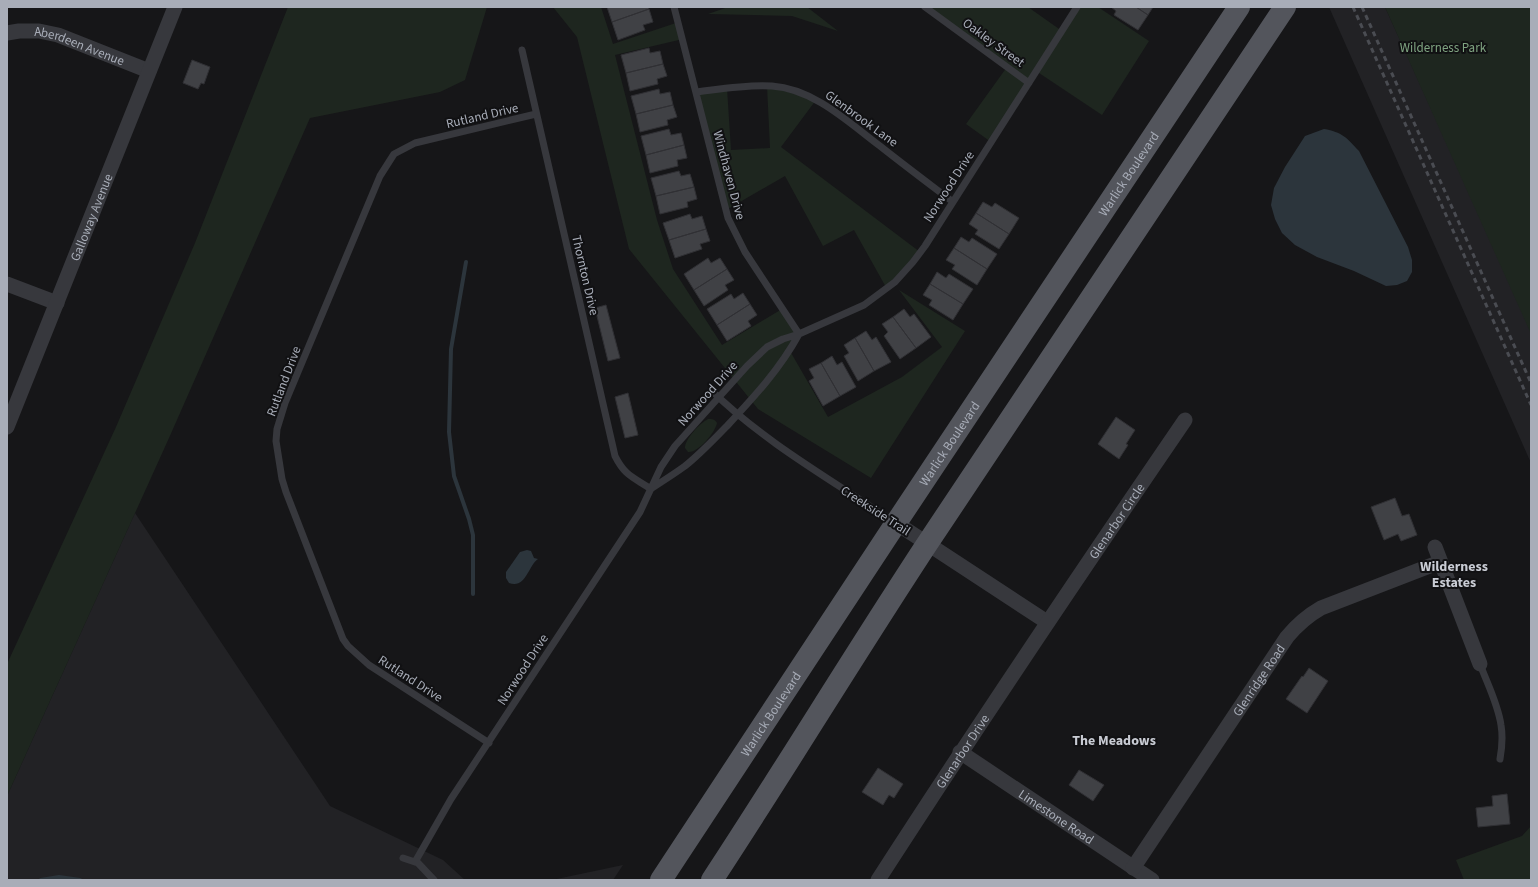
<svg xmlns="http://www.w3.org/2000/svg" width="1538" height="887" viewBox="0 0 1538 887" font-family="'Source Sans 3',sans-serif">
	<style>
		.built { fill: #222225 }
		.green { fill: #1e261f }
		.water { fill: #2c353c }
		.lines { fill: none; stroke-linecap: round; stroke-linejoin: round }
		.stream { stroke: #2c353c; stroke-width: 4 }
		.building { fill: #404145; stroke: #303034 }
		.service { stroke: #37383d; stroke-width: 7 }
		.minor { stroke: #37383d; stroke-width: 15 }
		.primary { stroke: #53555c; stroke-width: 22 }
		.rail { stroke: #4a4c52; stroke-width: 3; stroke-dasharray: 5 4; stroke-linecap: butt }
		.labels { text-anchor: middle; stroke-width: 4; stroke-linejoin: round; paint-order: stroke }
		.street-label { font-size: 13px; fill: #a8adb8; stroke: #111113 }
		.park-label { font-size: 13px; fill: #7fa381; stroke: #111113 }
		.neighbourhood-label { font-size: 14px; font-weight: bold; fill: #c9ccd4; stroke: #111113 }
	</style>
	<rect width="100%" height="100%" fill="#161618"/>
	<path class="built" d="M1329,7H1385L1531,329V463Z
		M135,513L330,806L443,860L465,880H7V796Z
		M623,865L613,880H552Z"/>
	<path class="green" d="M288,7H487L465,80L440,92L310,118L169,438L7,796V664L116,427L195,243Z
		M553,7H601L613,44L679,22L683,39L615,55L657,220L673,269L722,345L782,309L799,334L790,351L828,417L902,377L942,347L899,290L965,331L871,478L758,409L629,249L577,37Z
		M728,7H807L838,31L792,16L708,14Z
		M925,7H1028L1062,31L1077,7H1098L1149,41L1102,115L1036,71L991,142L966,124L1007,67Z
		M1385,7H1531V334Z
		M767,86L816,100L781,147L920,252L887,289L854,230L823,246L785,176L726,210L696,92L727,88L731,150L770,148Z
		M708,419C712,419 715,419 717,423C715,433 698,453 688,452L685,448C685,439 700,423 708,419Z
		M1531,826V880H1464L1456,860L1522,836Z"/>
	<path class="water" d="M1324,129C1342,132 1347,138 1359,151L1408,247L1412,260V272L1407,281L1397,285L1386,286L1354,271L1317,257L1295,245L1282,233L1275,219L1271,205L1274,188L1285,167L1305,136Z
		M527,550L531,551L534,558L538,559C528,566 526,589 509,583L506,578V572L520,552Z"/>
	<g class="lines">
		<path class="stream" d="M466,262L451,349L449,432L454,476L469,519L473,535V594
			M41,880L59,877L80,880"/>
	</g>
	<path class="building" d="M607,7H648L649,9L612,22Z
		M1111,7H1136L1148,15L1138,30L1114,15L1116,11Z
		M1136,7H1153L1148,15Z
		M649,9L653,22L643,25L645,30L618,40L612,22Z
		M649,48L650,53L660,51L663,64L626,73L621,55Z
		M192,60L210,67L204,84L201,83L198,89L183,83Z
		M663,64L667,76L657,79L658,84L630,91L626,73Z
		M659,89L660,94L670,92L673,105L636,114L631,96Z
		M673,105L677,117L667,120L668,125L640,132L636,114Z
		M669,129L671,135L681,133L684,145L646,155L641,136Z
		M684,145L687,158L677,160L678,166L650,173L646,155Z
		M679,171L681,176L690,174L694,187L656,196L651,178Z
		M694,187L697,199L687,202L688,207L660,214L656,196Z
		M983,202L992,207L995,203L1019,218L1009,234L976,213Z
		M976,213L1009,234L999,249L975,234L978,230L969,224Z
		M690,214L692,219L702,216L706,229L669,240L663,223Z
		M706,229L710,241L700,244L702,249L675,258L669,240Z
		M961,237L969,242L972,238L997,254L987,269L954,248Z
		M954,248L987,269L977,285L952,269L955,265L946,260Z
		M708,258L711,263L720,258L727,269L694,290L684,274Z
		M727,269L734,280L725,285L728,290L704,306L694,290Z
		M937,272L946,278L949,274L973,289L963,304L930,284Z
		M930,284L963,304L953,320L929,305L932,300L923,295Z
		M743,293L750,304L717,325L707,309L731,294L734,299Z
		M750,304L757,315L748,321L751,326L727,341L717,325Z
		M606,305L620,358L608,361L595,308Z
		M904,309L910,317L914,314L931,337L916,348L893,317Z
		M893,317L916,348L900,359L884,336L888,332L882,324Z
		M866,331L872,340L876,337L891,362L874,371L855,338Z
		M855,338L874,371L858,381L844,356L849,353L844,345Z
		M832,356L837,365L842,362L856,387L840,396L821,363Z
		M821,363L840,396L823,406L809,381L814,378L809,369Z
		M628,393L638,435L625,438L615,397Z
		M1116,417L1135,430L1126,444L1128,445L1119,459L1098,444Z
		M1395,498L1402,516L1409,514L1417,535L1401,541L1398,534L1384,540L1371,507Z
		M1309,668L1328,681L1307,713L1286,699L1302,676L1303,677Z
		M878,768L903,784L894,798L889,795L883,805L862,792Z
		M1079,770L1104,785L1093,801L1069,785Z
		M1507,794L1510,824L1478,827L1476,808L1493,806L1492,796Z"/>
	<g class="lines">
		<path class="service" d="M674,7L728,218L745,252L799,334
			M925,7L1029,83
			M522,50L615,456C625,476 633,477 651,489
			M696,92C720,89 748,84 772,86C814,89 848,122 880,146C904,165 928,183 953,202
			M711,390C765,443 832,480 894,522
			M652,488C663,481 674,474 685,466C700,454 713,440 727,426C754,397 780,369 799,334
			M1480,664C1487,683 1498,704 1501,725C1503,737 1502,748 1500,759
			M489,743L369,665L348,646L343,639L286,492L282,479L276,441L277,429L285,403L380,176L394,154L415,143L536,114
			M403,858L418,863L434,880
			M415,862L451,799L640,512L661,467L675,446L747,366L767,347L783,339L799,334L864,305L895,282L913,262L925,246L1077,7"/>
		<g class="minor">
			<path id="s1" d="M7,33L19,31H39L58,35L149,71"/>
			<path d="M7,284L57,303"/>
			<path id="s2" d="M7,427L175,7"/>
			<path d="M896,523L1047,622"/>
			<path d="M1435,547L1480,664"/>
			<path id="s3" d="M960,752L1152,880"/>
			<path id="s4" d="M1133,868L1287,637C1297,625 1307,616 1321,608L1440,562"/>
			<path id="s5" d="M878,880C978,725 1081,572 1185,420"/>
		</g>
		<g class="primary">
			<path id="s6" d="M661,880L896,523L1239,7"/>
			<path d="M712,880C785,769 854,655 927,544C1045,365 1165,186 1285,7"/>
		</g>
		<path class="rail" d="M1353,7L1531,405
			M1362,7L1531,383"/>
	</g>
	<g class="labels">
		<g class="street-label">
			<text transform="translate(994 42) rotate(36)" y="5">Oakley Street</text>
			<text dy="5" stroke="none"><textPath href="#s1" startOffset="75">Aberdeen Avenue</textPath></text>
			<text transform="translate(482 115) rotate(-13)" y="5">Rutland Drive</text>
			<text transform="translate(862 118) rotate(36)" y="5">Glenbrook Lane</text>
			<text dy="5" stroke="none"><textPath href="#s6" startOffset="847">Warlick Boulevard</textPath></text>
			<text transform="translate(730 175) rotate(75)" y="5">Windhaven Drive</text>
			<text transform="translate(948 186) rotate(-57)" y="5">Norwood Drive</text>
			<text dy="5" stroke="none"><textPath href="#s2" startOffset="226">Galloway Avenue</textPath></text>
			<text transform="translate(586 275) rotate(77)" y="5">Thornton Drive</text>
			<text transform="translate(283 381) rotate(-69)" y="5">Rutland Drive</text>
			<text transform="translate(707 393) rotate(-48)" y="5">Norwood Drive</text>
			<text dy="5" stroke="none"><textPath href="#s6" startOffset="523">Warlick Boulevard</textPath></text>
			<text transform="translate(876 510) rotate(33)" y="5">Creekside Trail</text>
			<text dy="5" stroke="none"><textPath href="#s5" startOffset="431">Glenarbor Circle</textPath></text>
			<text transform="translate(522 669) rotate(-57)" y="5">Norwood Drive</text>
			<text transform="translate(411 678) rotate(33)" y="5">Rutland Drive</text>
			<text dy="5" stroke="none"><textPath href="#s4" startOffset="226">Glenridge Road</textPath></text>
			<text dy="5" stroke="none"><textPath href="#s6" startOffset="199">Warlick Boulevard</textPath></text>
			<text dy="5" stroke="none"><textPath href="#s5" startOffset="154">Glenarbor Drive</textPath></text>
			<text dy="5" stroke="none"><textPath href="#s3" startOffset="116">Limestone Road</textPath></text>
		</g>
		<g class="park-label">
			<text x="1443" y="52">Wilderness Park</text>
		</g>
		<g class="neighbourhood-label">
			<text x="1454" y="571">Wilderness<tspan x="1454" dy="16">Estates</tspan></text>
			<text x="1114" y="745">The Meadows</text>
		</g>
	</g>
	<rect width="1538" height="887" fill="none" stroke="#a8adb8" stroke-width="16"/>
</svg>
